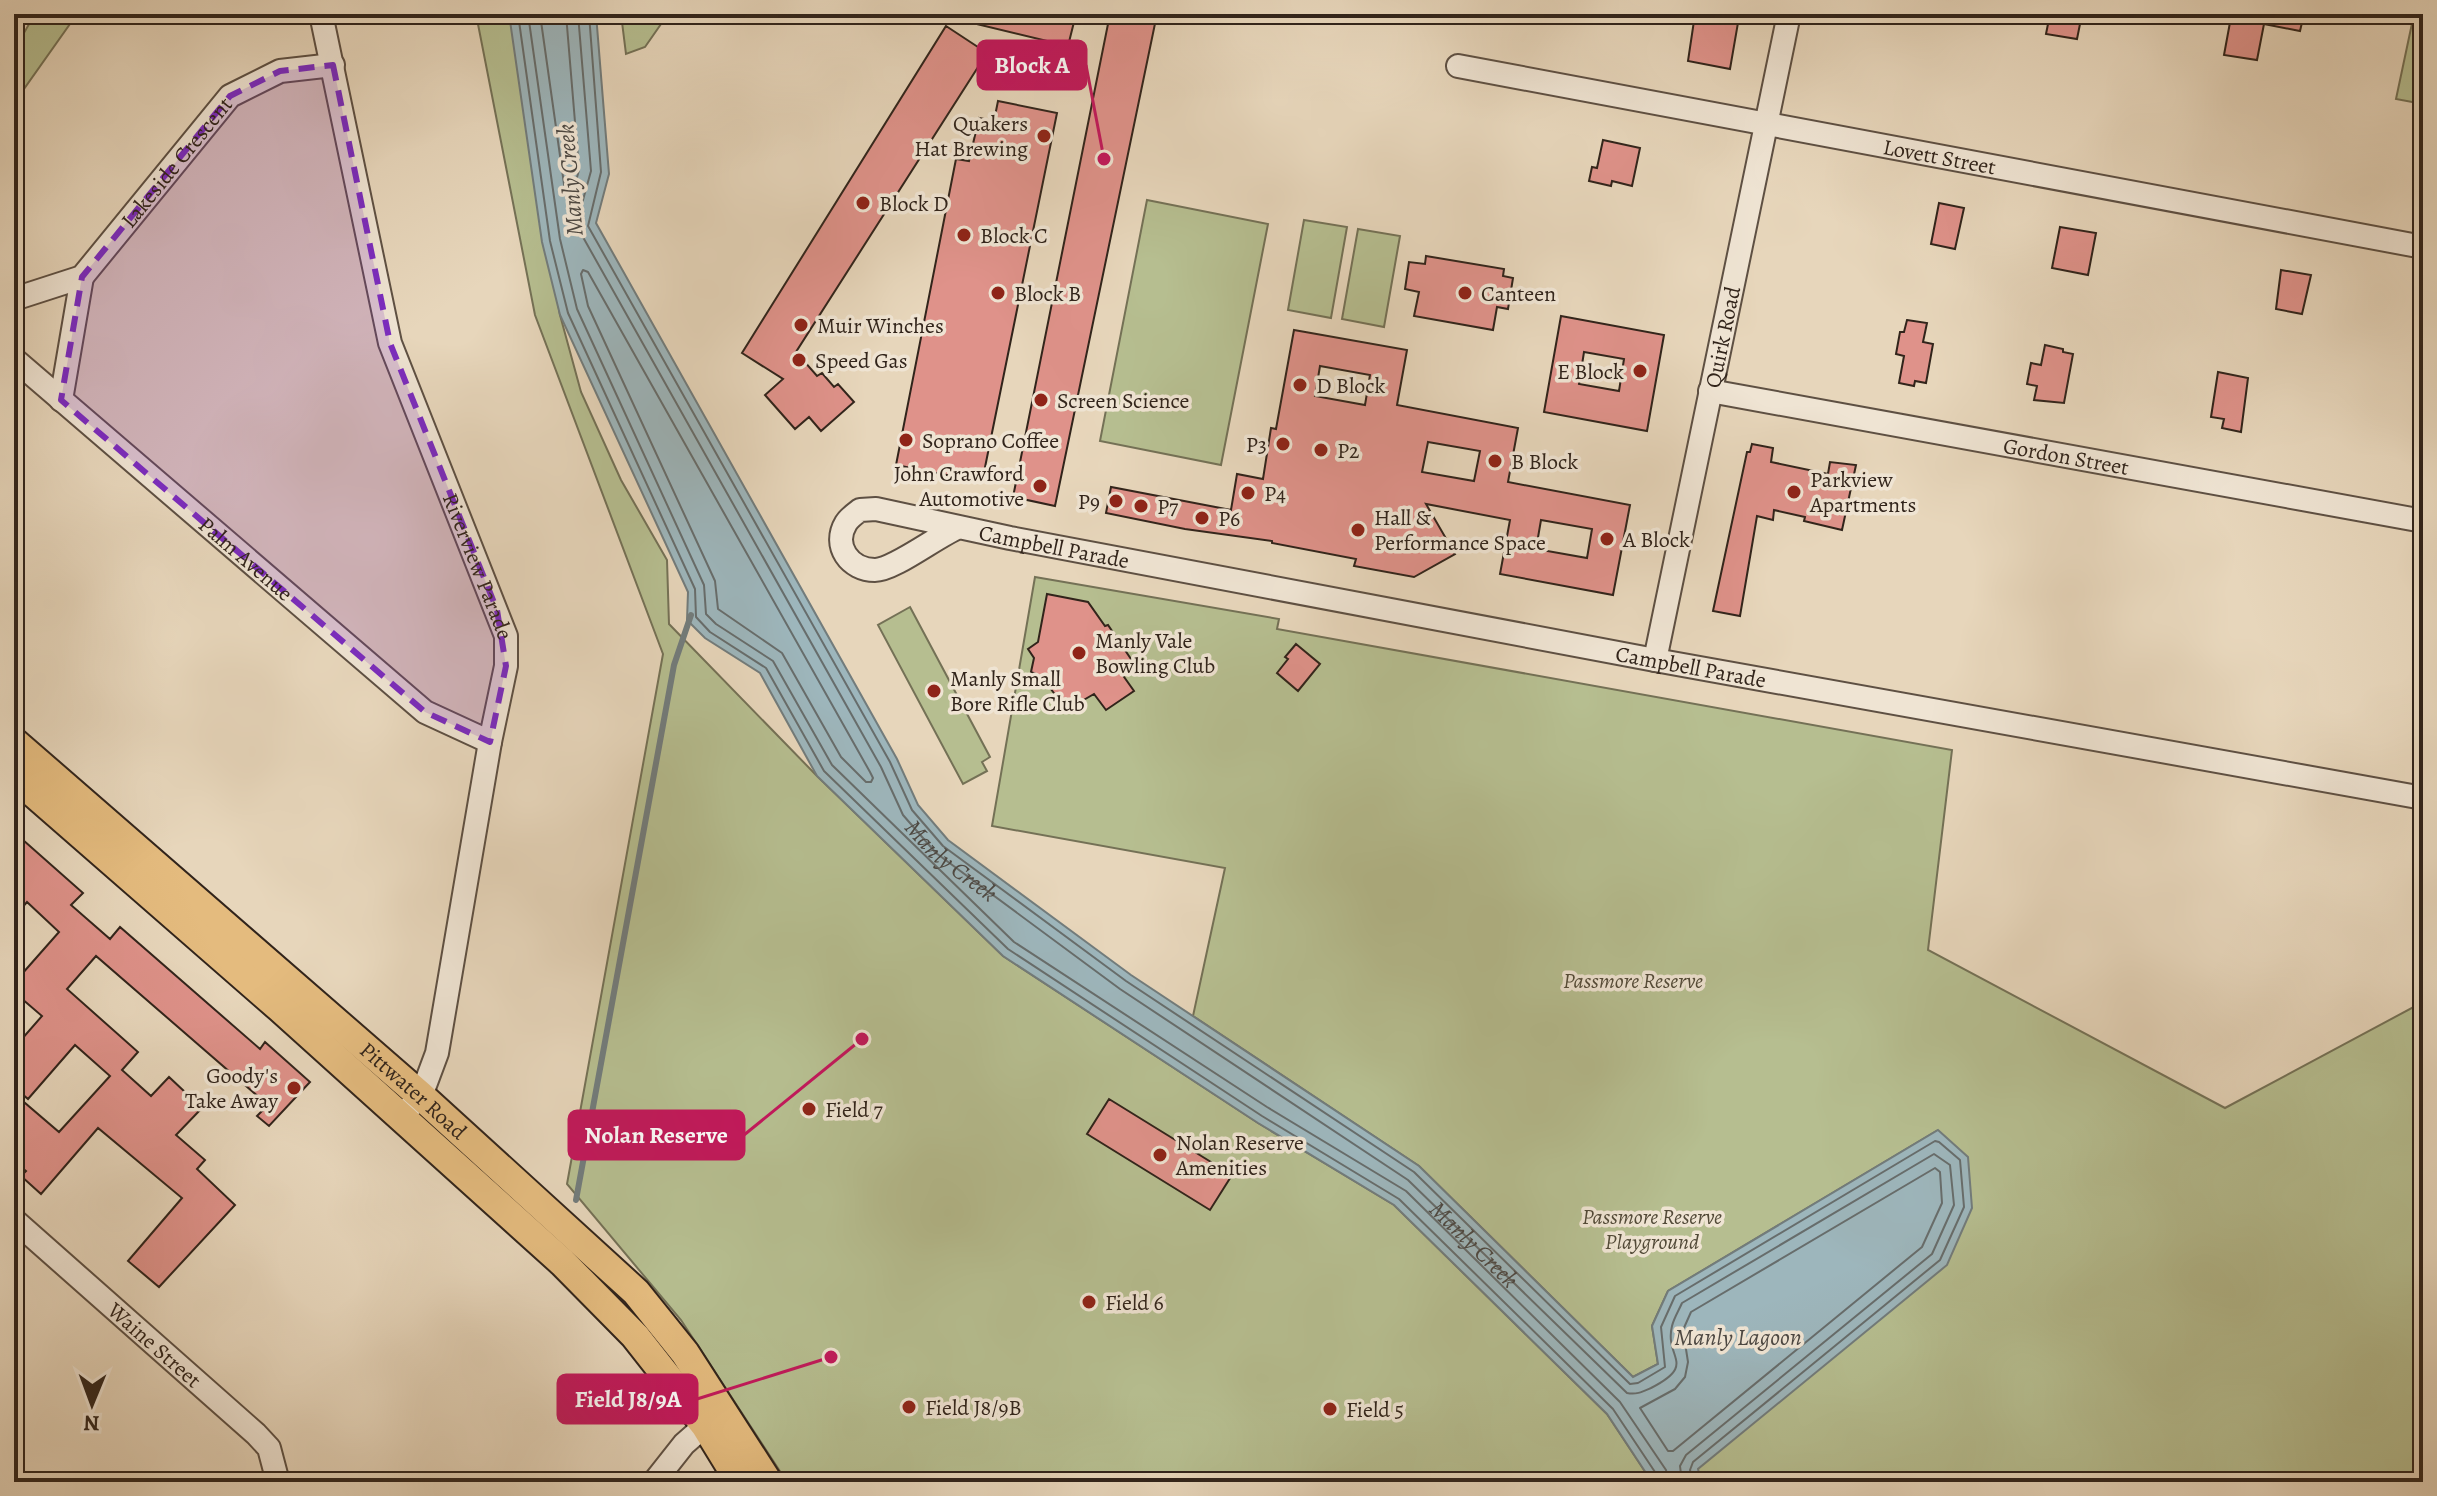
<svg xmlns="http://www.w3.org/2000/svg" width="2437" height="1496" viewBox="0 0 2437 1496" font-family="Alegreya,serif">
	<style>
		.green { fill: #b6be90; stroke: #747156; stroke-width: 2 }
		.water { fill: #9db6bc; stroke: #727c7c; stroke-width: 2 }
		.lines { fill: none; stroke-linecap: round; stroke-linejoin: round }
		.shore { stroke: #676d6c; stroke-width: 2 }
		.stream { stroke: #727c7c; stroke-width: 6 }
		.building { fill: #df928a; stroke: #31241b; stroke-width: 2; fill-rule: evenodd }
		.minor-casing { stroke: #5e5043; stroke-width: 26 }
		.major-casing { stroke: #31241b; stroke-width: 32 }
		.minor { stroke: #efe4d3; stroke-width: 22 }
		.major { stroke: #e4bb7e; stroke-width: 28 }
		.marked { fill: #7b2cbf; fill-opacity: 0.2; stroke: #7b2cbf; stroke-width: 6; stroke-dasharray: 16 10; stroke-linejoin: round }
		.poi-dot { fill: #8f2418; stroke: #efe4d3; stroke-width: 3 }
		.labels { text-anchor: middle; stroke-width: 7; stroke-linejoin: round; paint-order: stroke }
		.poi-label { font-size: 22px; fill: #31241b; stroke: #efe4d3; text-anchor: start }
		.street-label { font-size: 22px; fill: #31241b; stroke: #efe4d3 }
		.park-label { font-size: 22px; font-style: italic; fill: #524a38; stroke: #efe4d3 }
		.water-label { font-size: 24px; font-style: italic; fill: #4c4843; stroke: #efe4d3 }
		.leader { fill: none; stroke: #c2185b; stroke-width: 3 }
		.callout-dot { fill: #c2185b; stroke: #efe4d3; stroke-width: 3 }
		.callout { fill: #c2185b; stroke: #c2185b; stroke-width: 3 }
		.callout-label { font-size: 24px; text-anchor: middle; font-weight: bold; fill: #fff }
	</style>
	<rect width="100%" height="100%" fill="#e7d6bb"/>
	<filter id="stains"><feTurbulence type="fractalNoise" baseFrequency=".0025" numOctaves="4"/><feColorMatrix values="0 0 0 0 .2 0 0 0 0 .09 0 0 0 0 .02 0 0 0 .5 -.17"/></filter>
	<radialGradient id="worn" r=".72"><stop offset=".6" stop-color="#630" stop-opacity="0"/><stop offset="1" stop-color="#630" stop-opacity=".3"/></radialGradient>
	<path class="green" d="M36,14H77L14,103C14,62 11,48 36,14Z
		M476,14H511L560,315L581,392L621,480L667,560L669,624L817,776L1003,956L1258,1123L1394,1205L1607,1414L1652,1482H787L681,1320L567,1184L663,654L535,315Z
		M621,14H668L645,47L626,54Z
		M2414,14H2423V104L2396,99Z
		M1147,200L1268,224L1221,465L1100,441Z
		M1304,220L1347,227L1331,318L1288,310Z
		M1358,229L1400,236L1384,327L1342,319Z
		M1035,577L1279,619L1277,629L1952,750L1928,950L2225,1108L2423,1002V1482H1701L1697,1469L1938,1130L1668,1291L1652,1326L1658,1364L1633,1377L1419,1166L1193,1016L1225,868L992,826Z
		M910,607L990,757L982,762L987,771L963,784L878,625Z"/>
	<path class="water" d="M509,14H596L609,174L596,223L897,759L918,805L948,840L1131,975L1419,1166L1633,1377L1658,1364L1652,1326L1668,1291L1938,1130L1968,1157L1972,1208L1947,1265L1698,1469L1701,1482H1652L1607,1414L1394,1205L1258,1123L1003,956L817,776L760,673L705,638L687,620L688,592L560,315L542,242Z"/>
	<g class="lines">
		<g class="shore">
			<path d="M518,14L550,241L568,313L695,589L696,617L710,632L766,668L824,771L1008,949L1262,1116L1399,1199L1613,1409L1657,1475L1658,1482"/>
			<path d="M528,14L560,239L577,309L704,585L706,614L716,624L773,661L832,765L1014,942L1267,1107L1406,1191L1620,1402L1666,1470L1668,1482"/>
			<path d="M540,14L565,191L569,195L573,192L579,170L566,14"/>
			<path id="s1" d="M578,14L591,171L578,218L579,230L881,767L903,815L936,853L1120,989L1408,1180L1627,1393C1636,1395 1642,1392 1651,1388C1698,1364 1664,1358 1672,1326C1674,1318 1679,1310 1682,1303L1934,1154L1950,1165L1954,1205L1932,1254L1686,1455L1680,1466L1682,1482"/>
			<path d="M589,14L601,172L588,226L890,762L912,810L943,846L1126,981L1414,1172L1630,1384L1638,1383L1665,1367L1661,1327L1675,1296L1935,1141L1939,1142L1960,1160L1964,1207L1940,1260L1693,1462L1690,1470L1693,1482"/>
			<path d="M583,270L588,272L870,772L873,778L871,782H866L841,757L782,653L718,609L715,581L588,306L581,274Z"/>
			<path d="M1935,1168L1940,1172L1942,1203L1922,1247L1673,1451H1668L1640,1408L1675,1389L1685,1377L1688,1362L1683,1330L1691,1312Z"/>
		</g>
		<path class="stream" d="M576,1200L674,665L691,615"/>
	</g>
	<path class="building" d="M961,14H1076L1068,46L960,20Z
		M1110,14H1157L1055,506L1013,497Z
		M1695,14L1739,17L1730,69L1688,61Z
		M2050,14H2082L2077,39L2046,34Z
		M2254,14H2304L2300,31L2264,24L2257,60L2224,55L2231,17L2253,21Z
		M946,26L987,53L796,352L817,376L822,373L834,387L838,384L854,402L821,431L809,417L795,429L765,395L783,379L742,353Z
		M998,101L1057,113L982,482L896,465L956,159L969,161L979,118L994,121Z
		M1603,140L1640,148L1632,186L1612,181L1611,186L1589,181L1592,167L1597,168Z
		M1939,203L1964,208L1955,249L1931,244Z
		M2060,227L2096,233L2088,275L2052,268Z
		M1426,256L1504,269L1503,276L1513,278L1508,309L1497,307L1493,330L1414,316L1419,292L1405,289L1409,262L1425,264Z
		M2281,270L2311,275L2302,314L2276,309Z
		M1561,316L1664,335L1647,431L1544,412ZM1584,352L1624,359L1619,391L1579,384Z
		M1907,320L1927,323L1923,342L1933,344L1926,383L1915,381L1914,386L1899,383L1904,356L1896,354L1900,332H1904Z
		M1294,330L1407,350L1397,405L1518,428L1508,482L1630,505L1613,595L1500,574L1510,520L1426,504L1455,554L1414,577L1354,566L1356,559L1272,543V541L1185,529L1106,513L1111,487L1231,510L1237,474L1263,479L1271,428L1276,429ZM1320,366L1370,375L1365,405L1315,396ZM1428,442L1480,451L1474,481L1422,472ZM1541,520L1592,529L1587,558L1536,549Z
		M2045,345L2063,349V352L2073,354L2064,403L2034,400L2037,386L2027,384L2031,363L2041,365Z
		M2218,372L2248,378L2241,432L2222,428L2224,419L2211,417Z
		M1752,444L1773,448L1771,462L1828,474L1830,462L1856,465L1842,530L1804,521L1805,517L1774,510L1773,520L1757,516L1740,616L1713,611L1747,452H1750Z
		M1047,594L1088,602L1105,626L1108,625L1135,665L1122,674L1134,691L1106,710L1094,694L1075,705L1072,700L1063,705L1041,676L1031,672L1034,658L1028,649L1038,642Z
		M1296,644L1320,664L1298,691L1277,673L1288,659L1285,657Z
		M14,832L83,893L71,905L110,939L120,927L260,1049L265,1042L310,1082L269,1126L257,1116L268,1105L96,956L67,989L138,1052L122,1070L151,1096L169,1077L202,1108L176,1135L205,1160L197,1169L235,1205L159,1287L128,1261L182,1198L98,1128L41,1194L21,1176L26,1171L14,1161V1116L25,1103L59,1132L110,1076L75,1045L28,1099L14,1087V1048L42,1016L14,992V983L59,932L27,902L14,917Z
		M1109,1099L1232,1175L1210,1210L1087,1134Z"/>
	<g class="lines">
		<g class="minor-casing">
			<g id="minor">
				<path id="s2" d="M321,14L390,343L506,636V666L490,742L437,1053L421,1096L411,1106"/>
				<path id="s3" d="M1458,66L2423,247"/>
				<path id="s4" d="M14,299L82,277L230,96L280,71L333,65"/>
				<path id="s5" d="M14,359L425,712L490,742"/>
				<path id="s6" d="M1710,391L2423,521"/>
				<path d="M61,400L82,277"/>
				<path id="s7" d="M959,527C937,536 894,570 875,570C850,570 832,546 846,523C849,518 856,513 860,510L876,509L1010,538L1655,660L2423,798"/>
				<path id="s8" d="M1655,660L1789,14"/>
				<path id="s9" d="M14,1220L256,1434L269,1448L278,1482"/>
				<path d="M654,1482L684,1444L716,1416"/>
			</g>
		</g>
		<g class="major-casing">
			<g id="major">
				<path id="s10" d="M14,742L421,1096L636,1292L685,1353L768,1482"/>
				<path d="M14,776L280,1008L562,1262L635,1336L705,1425L740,1482"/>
			</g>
		</g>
		<use href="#minor" class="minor"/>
		<use href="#major" class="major"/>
	</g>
	<path class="marked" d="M333,65L390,343L497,610L506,666L490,742L425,712L61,400L82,277L230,96L280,71Z"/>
	<g class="poi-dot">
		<circle cx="1044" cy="136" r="8"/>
		<circle cx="863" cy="203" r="8"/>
		<circle cx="964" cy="235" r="8"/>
		<circle cx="998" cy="293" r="8"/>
		<circle cx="1465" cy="293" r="8"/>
		<circle cx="801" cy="325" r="8"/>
		<circle cx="799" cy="360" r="8"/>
		<circle cx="1640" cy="371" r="8"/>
		<circle cx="1300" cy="385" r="8"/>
		<circle cx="1041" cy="400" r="8"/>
		<circle cx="906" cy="440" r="8"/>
		<circle cx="1283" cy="444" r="8"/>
		<circle cx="1321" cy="450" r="8"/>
		<circle cx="1495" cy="461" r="8"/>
		<circle cx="1040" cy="486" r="8"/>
		<circle cx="1794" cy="492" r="8"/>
		<circle cx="1248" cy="493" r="8"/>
		<circle cx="1116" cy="501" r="8"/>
		<circle cx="1141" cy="506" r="8"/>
		<circle cx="1202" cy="518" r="8"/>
		<circle cx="1358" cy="530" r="8"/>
		<circle cx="1607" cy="539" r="8"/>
		<circle cx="1079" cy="653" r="8"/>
		<circle cx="934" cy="691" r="8"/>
		<circle cx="294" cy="1088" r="8"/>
		<circle cx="809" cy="1109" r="8"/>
		<circle cx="1160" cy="1155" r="8"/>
		<circle cx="1089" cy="1302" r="8"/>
		<circle cx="909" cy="1407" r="8"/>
		<circle cx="1330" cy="1409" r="8"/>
	</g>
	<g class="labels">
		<g class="poi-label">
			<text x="1028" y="131" text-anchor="end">Quakers<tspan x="1028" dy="25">Hat Brewing</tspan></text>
			<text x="879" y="211">Block D</text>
			<text x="980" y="243">Block C</text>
			<text x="1014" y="301">Block B</text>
			<text x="1481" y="301">Canteen</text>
			<text x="817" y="333">Muir Winches</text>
			<text x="815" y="368">Speed Gas</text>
			<text x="1624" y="379" text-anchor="end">E Block</text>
			<text x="1316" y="393">D Block</text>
			<text x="1057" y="408">Screen Science</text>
			<text x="922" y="448">Soprano Coffee</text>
			<text x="1267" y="452" text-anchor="end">P3</text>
			<text x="1337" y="458">P2</text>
			<text x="1511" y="469">B Block</text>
			<text x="1024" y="481" text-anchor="end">John Crawford<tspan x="1024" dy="25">Automotive</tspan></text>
			<text x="1810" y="487">Parkview<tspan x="1810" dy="25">Apartments</tspan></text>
			<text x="1264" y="501">P4</text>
			<text x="1100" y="509" text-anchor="end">P9</text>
			<text x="1157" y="514">P7</text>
			<text x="1374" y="525">Hall &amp;<tspan x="1374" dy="25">Performance Space</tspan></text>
			<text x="1218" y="526">P6</text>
			<text x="1623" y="547">A Block</text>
			<text x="1095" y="648">Manly Vale<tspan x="1095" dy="25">Bowling Club</tspan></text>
			<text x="950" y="686">Manly Small<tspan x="950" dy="25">Bore Rifle Club</tspan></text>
			<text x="278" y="1083" text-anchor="end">Goody's<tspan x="278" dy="25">Take Away</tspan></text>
			<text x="825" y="1117">Field 7</text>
			<text x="1176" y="1150">Nolan Reserve<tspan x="1176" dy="25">Amenities</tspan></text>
			<text x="1105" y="1310">Field 6</text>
			<text x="925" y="1415">Field J8/9B</text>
			<text x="1346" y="1417">Field 5</text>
		</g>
		<g class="street-label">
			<text dy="8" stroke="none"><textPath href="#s3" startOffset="490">Lovett Street</textPath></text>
			<text dy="8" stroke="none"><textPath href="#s4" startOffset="220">Lakeside Crescent</textPath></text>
			<text dy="8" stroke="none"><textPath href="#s8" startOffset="330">Quirk Road</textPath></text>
			<text dy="8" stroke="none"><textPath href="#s6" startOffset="362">Gordon Street</textPath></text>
			<text dy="8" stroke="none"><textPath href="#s7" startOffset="380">Campbell Parade</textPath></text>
			<text dy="8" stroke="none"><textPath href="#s5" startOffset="306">Palm Avenue</textPath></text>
			<text dy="8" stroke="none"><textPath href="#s2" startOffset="576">Riverview Parade</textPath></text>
			<text dy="8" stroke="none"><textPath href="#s7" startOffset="1028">Campbell Parade</textPath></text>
			<text dy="8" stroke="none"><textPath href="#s10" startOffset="530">Pittwater Road</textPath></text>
			<text dy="8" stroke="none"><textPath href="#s9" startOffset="188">Waine Street</textPath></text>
		</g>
		<g class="park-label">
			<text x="1633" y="988">Passmore Reserve</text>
			<text x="1652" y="1224">Passmore Reserve<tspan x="1652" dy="25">Playground</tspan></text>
		</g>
		<g class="water-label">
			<text transform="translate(570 180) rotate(-95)" y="8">Manly Creek</text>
			<text dy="8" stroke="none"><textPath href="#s1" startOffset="954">Manly Creek</textPath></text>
			<text dy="8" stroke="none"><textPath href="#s1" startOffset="1604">Manly Creek</textPath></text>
			<text x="1738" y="1345">Manly Lagoon</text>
		</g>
	</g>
	<path class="leader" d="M1104 159L1086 65M862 1039L744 1135M831 1357L697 1399"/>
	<g class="callout-dot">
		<circle cx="1104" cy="159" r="8"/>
		<circle cx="862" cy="1039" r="8"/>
		<circle cx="831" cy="1357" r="8"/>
	</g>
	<g class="callout">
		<rect x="978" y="41" width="108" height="48" rx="8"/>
		<rect x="569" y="1111" width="175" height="48" rx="8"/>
		<rect x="558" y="1375" width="139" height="48" rx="8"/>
	</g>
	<g class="callout-label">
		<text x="1032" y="73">Block A</text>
		<text x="656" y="1143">Nolan Reserve</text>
		<text x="628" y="1407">Field J8/9A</text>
	</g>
	<rect width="2437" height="1496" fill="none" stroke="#e7d6bb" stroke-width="48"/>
	<rect x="16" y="16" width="2405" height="1464" fill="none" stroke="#31241b" stroke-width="4"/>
	<rect x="24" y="24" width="2389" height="1448" fill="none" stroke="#31241b" stroke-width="2"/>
	<g transform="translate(92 1404) rotate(181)" stroke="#efe4d3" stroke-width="6" paint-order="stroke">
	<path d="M0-6L14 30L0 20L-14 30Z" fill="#31241b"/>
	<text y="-12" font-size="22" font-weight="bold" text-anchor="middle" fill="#31241b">N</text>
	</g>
	<rect width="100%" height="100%" filter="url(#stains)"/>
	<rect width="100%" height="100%" fill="url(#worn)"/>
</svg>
